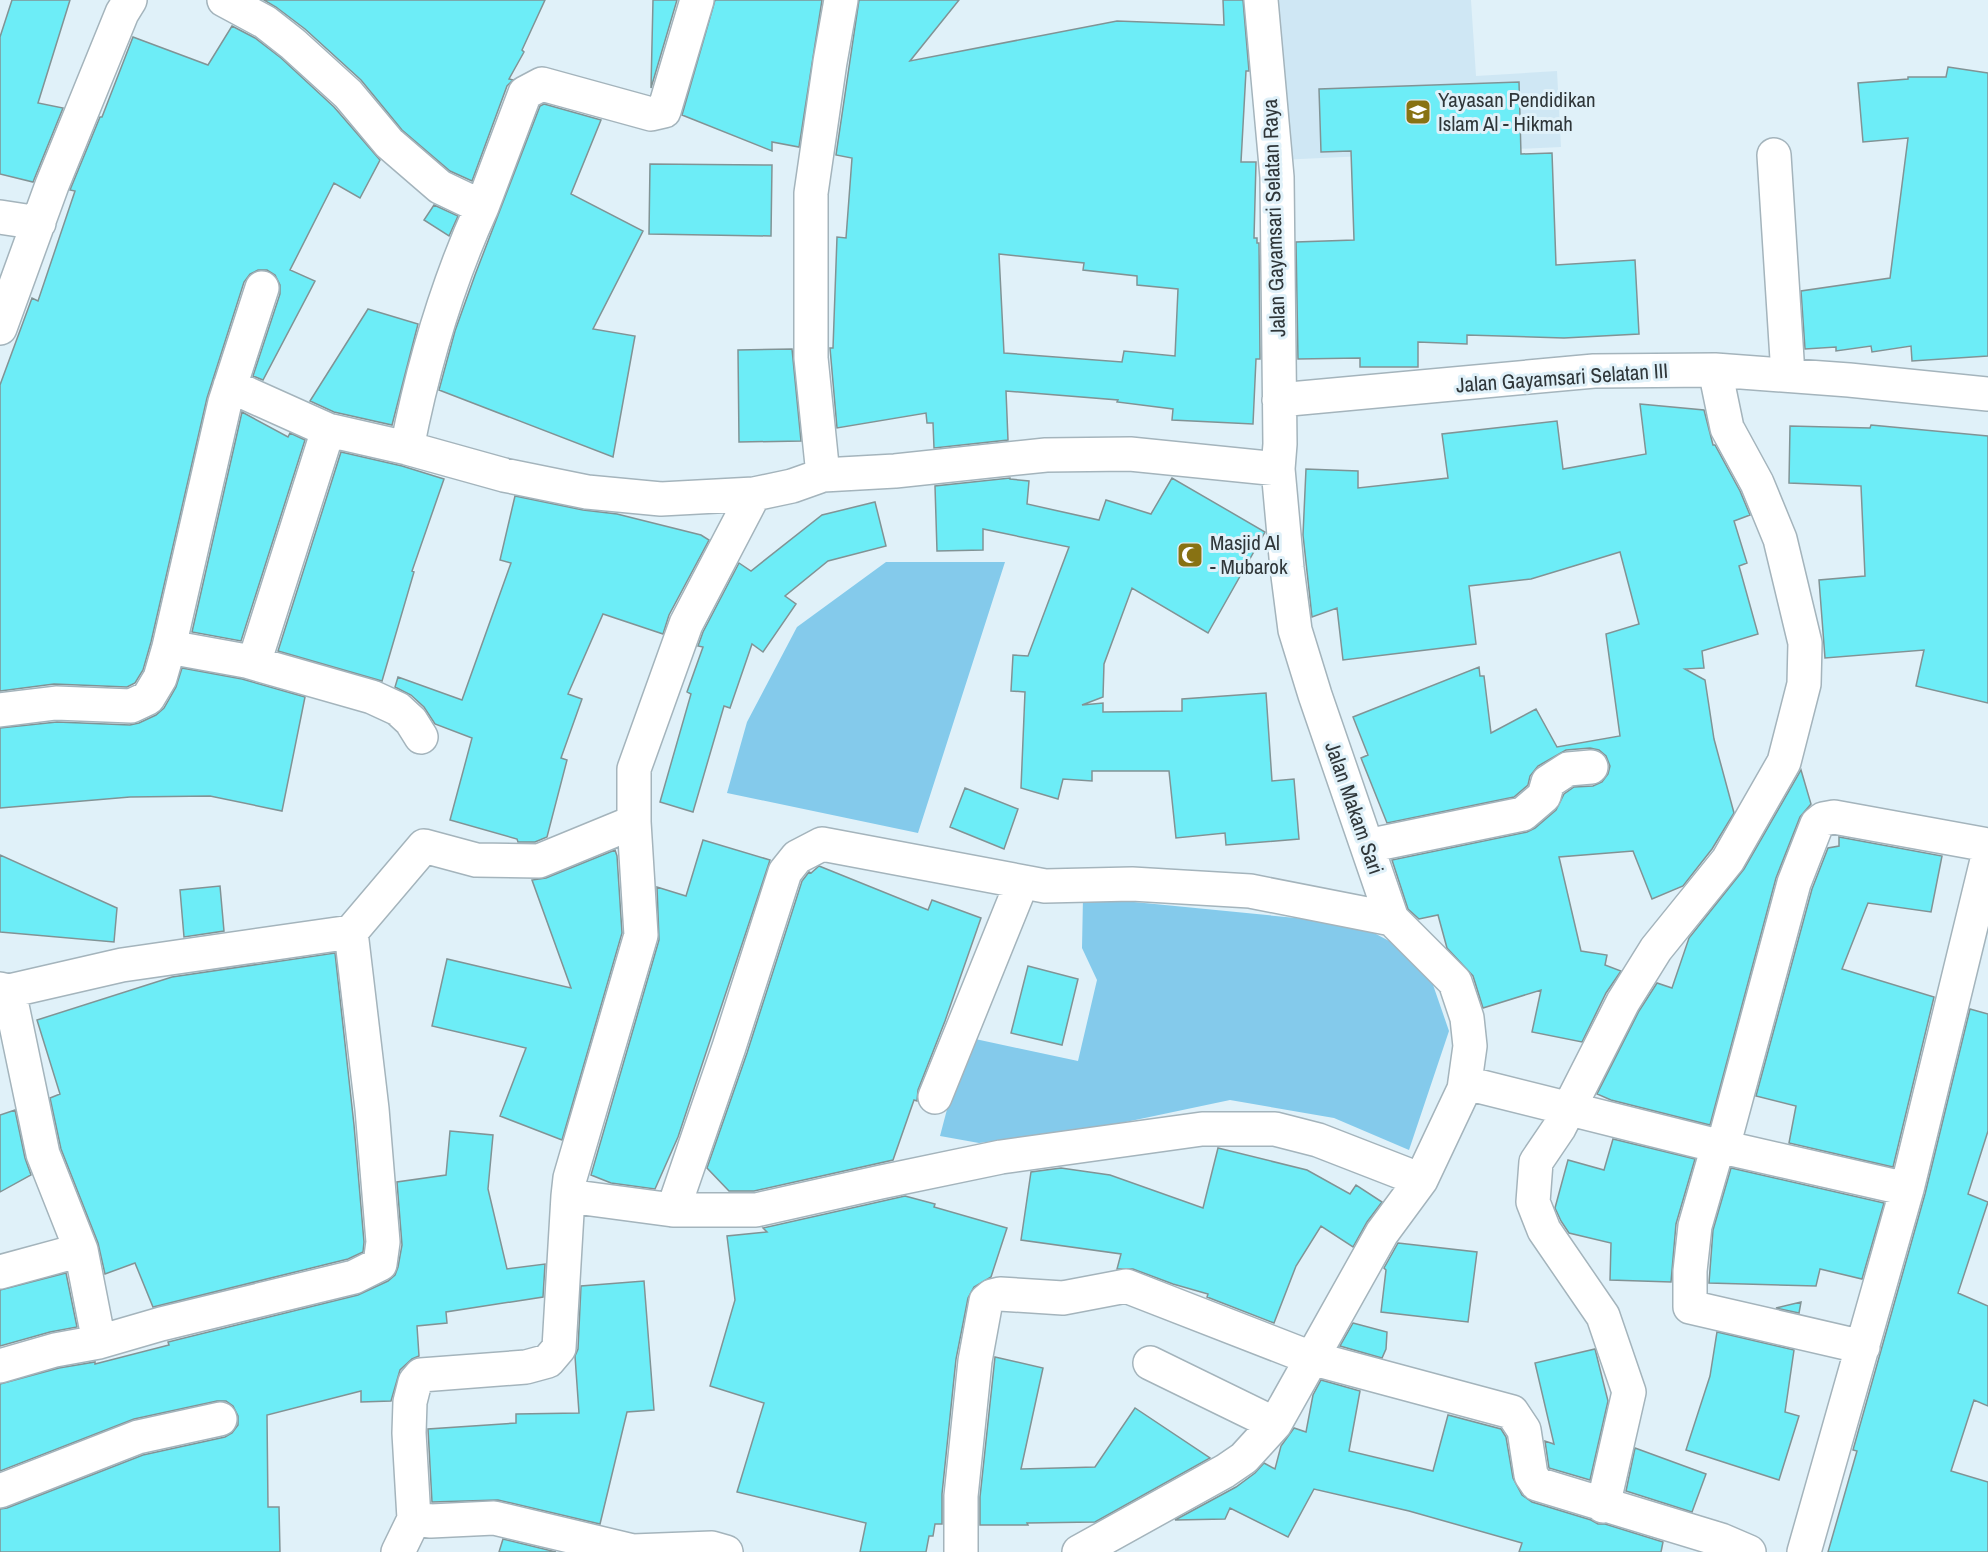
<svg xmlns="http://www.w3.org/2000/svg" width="1988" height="1552" viewBox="0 0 1988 1552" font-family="'Archivo Narrow',sans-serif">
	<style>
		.built { fill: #cfe7f4 }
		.green { fill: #84caeb }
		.building { fill: #6dedf7; stroke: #819395; stroke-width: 1.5; fill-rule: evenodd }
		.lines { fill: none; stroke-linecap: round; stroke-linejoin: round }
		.minor-casing { stroke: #a4b4bc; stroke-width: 36 }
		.minor { stroke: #fff; stroke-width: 33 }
		.labels { text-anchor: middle; stroke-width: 6; stroke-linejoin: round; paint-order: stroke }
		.poi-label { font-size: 21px; fill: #2f3639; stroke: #e0f1f9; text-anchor: start }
		.street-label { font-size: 21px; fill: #2f3639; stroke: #e0f1f9 }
	</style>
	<rect width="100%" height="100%" fill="#e0f1f9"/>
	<path class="built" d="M1270,0H1471L1476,76L1557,71L1561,147L1279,160Z"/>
	<path class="green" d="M886,562H1005L918,833L727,793L747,722L797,627Z
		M1083,897L1357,924L1393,943L1431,979L1449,1031L1409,1150L1334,1118L1230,1100L1102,1127L979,1143L940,1136L966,1037L1078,1061L1097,980L1082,948Z"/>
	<path class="building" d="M12,0H70L38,103L63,108L33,182L0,174V37Z
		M264,0H545L522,50L524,52L509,79L513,80L507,86L472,181L450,171L402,130L361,80L305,29L276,7Z
		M653,0H677L651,88Z
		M715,0H822L799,147L772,142V151L682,115Z
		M859,0H959L910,61L1117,21L1224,25L1223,0H1243L1249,71H1246L1241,162H1256L1254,238H1257V243H1259L1260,359H1256L1253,424L1172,420L1173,409L1117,402L1118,400L1006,391L1008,440L934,448L933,423H927L926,413L837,428L830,348H833L837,237L846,238L852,158L836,155ZM999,254L1084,263L1083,270L1137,276V285L1178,289L1175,356L1124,351L1122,362L1004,353Z
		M232,26L255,38L281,58L334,107L380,160L360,198L334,183L290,270L315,281L263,380L253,376L280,294V285L275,275L267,270H258L250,274L244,282L207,398L151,642L143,670L135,683L127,687L54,684L0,691V385L32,298L38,301L75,191L70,190L100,117H102L133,37L208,65Z
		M1948,67L1988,73V356L1912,361L1911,346L1872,352L1871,346L1836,351V347L1805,349L1801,291L1890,278L1908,138L1863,142L1858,83L1908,79V77H1946Z
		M1519,82L1521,154L1552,153L1556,265L1635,260L1639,334L1564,338L1467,335V344L1418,342V367H1360V358L1298,359L1296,242L1354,240L1351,151L1321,152L1319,89Z
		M544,104L601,120L571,194L643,231L593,329L635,336L613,457L439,390L455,331L475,275L540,106Z
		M650,164L772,165L771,236L649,234Z
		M434,205L458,216L449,236L424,220Z
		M368,309L418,324L392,425L334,412L310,401Z
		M792,349L801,441L739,442L738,350Z
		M1640,404L1704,410L1713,445H1715L1740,491L1750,515L1734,521L1747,563L1739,566L1758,634L1702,651L1704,668L1685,669L1705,680L1714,739L1734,813L1712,849L1683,886L1652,899L1633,851L1559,857L1581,951L1607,955L1605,965L1621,971L1606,993L1582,1042L1532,1032L1541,990L1483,1008L1473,976L1447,948L1438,915L1419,919L1408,909L1392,860L1527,832L1535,828L1556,810L1564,794L1574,787L1593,786L1602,782L1608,774L1610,766L1606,756L1599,750L1590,748L1566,750L1538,766L1530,776L1528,785L1514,797L1387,823L1361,758L1368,755L1353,717L1479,667L1480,676H1484L1491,733L1536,709L1557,747L1620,736L1606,634L1639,624L1620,552L1531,579L1469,586L1476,644L1343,660L1337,608L1312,617L1303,535L1306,469L1358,471V488L1448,478L1442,434L1557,421L1563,469L1646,454Z
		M242,412L288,437L290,433L305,440L241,641L192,632Z
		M1871,425L1988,436V703L1916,686L1924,650L1825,658L1819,580L1865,576L1861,486L1789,483L1790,426L1870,428Z
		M341,452L402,466L444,479L412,571L414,572L382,681L278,651Z
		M1010,478V479L1029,481L1027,504L1099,520L1106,500L1151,514L1172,478L1265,532L1208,633L1132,588L1104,664L1103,697L1082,705L1103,703V712L1182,711V699L1266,693L1272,781L1294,779L1299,839L1226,845L1225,833L1176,838L1169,771H1092V781L1063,779L1058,799L1021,788L1025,692L1011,691L1013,655L1028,656L1069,547L983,529V550L937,551L935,486Z
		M515,496L583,510L617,514L701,535L709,540L669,615L663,634L603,614L568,694L582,699L561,758L567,760L547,837L535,842H518L517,839L450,820L472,738L435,724L424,707L411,695L395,687L398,677L462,700L511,563L500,560Z
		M875,502L886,546L828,561L785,596L796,604L763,652L752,644L730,708L724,706L693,812L660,802L691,694L687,692L703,647L698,646L703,632L739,563L751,571L822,515Z
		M182,668L242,679L305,697L282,811L210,796L130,797L0,808V728L57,722L130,725L139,723L156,715L164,708L176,687Z
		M1801,770L1811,804L1800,817L1776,878L1710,1125L1611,1100L1597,1094L1639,1011L1657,983L1672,988L1689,938L1744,869Z
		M965,788L1018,809L1004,849L950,827Z
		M1839,837L1942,856L1931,912L1868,903L1842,969L1934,997L1893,1167L1789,1143L1796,1106L1756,1096L1812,889L1828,848L1839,846Z
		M703,840L770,860L678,1137L655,1189L611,1183L591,1175L659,940L657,887L686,896Z
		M615,850L617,856L622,933L562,1140L500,1116L526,1048L432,1026L447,959L571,988L532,880L546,878Z
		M0,855L117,908L114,942L0,932Z
		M819,866L928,910L932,900L981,918L945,1021L918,1090L917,1101L914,1100L893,1160L754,1191H729L707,1168L747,1053L802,881L809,872L811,873Z
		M220,886L224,931L184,937L180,890Z
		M335,953L354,1125L364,1242L363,1252L348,1259L153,1307L135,1263L105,1274L98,1243L61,1149L50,1098L60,1094L37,1020L172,977Z
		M1028,966L1078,979L1062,1045L1011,1033Z
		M1970,1009L1988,1014V1131L1968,1194L1988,1202L1958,1293L1988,1306V1406L1974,1400L1951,1471L1988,1482V1552H1828L1857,1451L1853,1450L1925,1194Z
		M15,1110L25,1158L31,1175L0,1192V1115Z
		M450,1131L493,1135L488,1189L507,1269L545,1264L543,1297L446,1312L447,1323L417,1326L419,1356L412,1359L400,1370L391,1401L361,1402V1391L267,1415L268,1507H279L280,1552H0V1509L7,1508L143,1455L225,1437L232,1433L238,1425V1416L233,1406L226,1401H217L134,1419L0,1471V1384L59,1368L95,1362V1364L169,1345L168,1342L358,1295L388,1281L395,1275L398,1267L402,1245L397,1182L446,1175Z
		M1613,1139L1695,1159L1676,1224L1671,1282L1610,1280L1611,1243L1569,1233L1561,1221L1555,1208L1568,1160L1604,1170Z
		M1218,1148L1307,1170L1350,1194L1356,1185L1382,1202L1367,1222L1353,1247L1321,1226L1296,1266L1274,1323L1207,1297L1208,1294L1173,1284L1133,1269H1117L1121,1254L1021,1240L1031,1172L1061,1168L1110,1175L1203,1208Z
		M1731,1168L1884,1203L1862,1279L1820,1269L1816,1286L1709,1283L1713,1230Z
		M905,1196L935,1204L934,1207L1007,1228L991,1277L974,1287L968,1298L956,1359L942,1494V1524H935L933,1536H929L926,1552H860L866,1523L737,1492L764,1403L710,1386L735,1300L727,1236L767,1232L763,1228Z
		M1398,1243L1477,1252L1468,1322L1381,1312L1386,1270L1384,1268Z
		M66,1273L77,1327L50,1332L0,1346V1290Z
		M644,1281L654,1410L627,1412L600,1524L498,1500L432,1502L428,1429L516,1423V1414L579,1413L575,1356L578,1349L581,1286Z
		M1801,1302L1799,1313L1776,1308Z
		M1353,1323L1387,1332L1386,1349L1382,1358L1340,1346Z
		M1717,1332L1794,1350L1785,1412L1799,1416L1779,1480L1686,1450L1710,1376Z
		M1595,1349L1608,1401L1590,1480L1549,1468L1545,1441L1554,1444L1535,1363Z
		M995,1357L1043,1368L1021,1469L1095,1467L1135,1408L1210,1458L1095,1522L1027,1523L1028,1525H980V1497Z
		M1321,1380L1360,1391L1349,1451L1433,1471L1448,1415L1501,1429L1506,1437L1513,1478L1522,1495L1532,1502L1591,1520L1598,1524H1605L1663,1542L1661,1552H1519L1522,1543L1409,1511L1314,1489L1288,1537L1230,1508L1225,1519L1175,1520L1236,1487L1255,1473L1264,1463L1275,1469L1281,1446L1294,1428L1306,1432L1313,1395Z
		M1635,1448L1706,1474L1692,1512L1626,1491Z
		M503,1539L556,1552H499Z"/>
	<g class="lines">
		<g class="minor-casing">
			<path id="minor" d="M224,0L265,22L293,44L348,94L389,143L440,187L482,207C447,284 423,366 407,448
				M1774,155L1788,375
				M482,207L525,93L542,84L651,114L664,111L697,0
				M0,217L39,223
				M262,288L225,402L169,647L246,661L372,697L398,709L411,721L421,737
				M0,328L52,185L122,13L130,0
				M230,386L328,430
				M1279,400L1594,371L1715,370L1849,380L1988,394
				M823,475L811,358V193L830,62L841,0
				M754,494L686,624L634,769V822L641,935L570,1178L568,1196L673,1210L729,1047L785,872L797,857L822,844L1045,886L1132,884L1250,891L1392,919
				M254,663L328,430L407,448L504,475L587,492L661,499L754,494L792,486L823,475L895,471L1046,455L1130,454L1278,469
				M0,710L56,703L131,706L148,698L160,678L169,647
				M1367,846L1523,814L1544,796L1548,782L1568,769L1591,767
				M0,989L9,991L43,1154L81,1250L0,1272
				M0,1007L9,991L122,965L351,932L424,846L476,860L539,861L634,822
				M1466,1083L1718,1146L1907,1189
				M935,1097L1022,882
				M1718,1146L1695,1226L1690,1271V1307L1863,1347
				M1723,1147L1794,883L1817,824L1823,819L1834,817L1988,845
				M673,1210H756L881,1182L1001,1157L1202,1129H1275L1318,1140L1421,1180
				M81,1250L99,1342L161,1324L354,1277L380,1264L383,1242L372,1109L351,932
				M1150,1363L1275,1424
				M0,1366L55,1350L99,1342
				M0,1491L138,1437L220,1419
				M1603,1506L1629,1392L1603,1316L1544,1230L1533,1202L1536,1162L1559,1128L1623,1002L1656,949L1728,860L1784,762L1804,684L1805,643L1780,539L1757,483L1727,428L1715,370
				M414,1519L431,1521L494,1518L633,1551L712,1548L726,1552
				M398,1552L414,1519L409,1433L410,1402L415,1382L421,1375L526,1367L548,1361L559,1348L568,1196
				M961,1552V1496L975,1361L986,1301L992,1296L1000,1294L1063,1298L1126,1286L1311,1358L1512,1412L1524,1430L1531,1475L1537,1484L1721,1540L1749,1552
				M1079,1552L1225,1471L1244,1458L1275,1424L1382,1233L1421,1180L1464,1089L1470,1046L1467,1018L1455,982L1392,919L1315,695L1295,630L1287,568L1278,469L1280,444L1277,177L1261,0
				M1804,1552L1907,1189L1988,856"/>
		</g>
		<use href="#minor" class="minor"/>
	</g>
	<defs>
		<g id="school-square" transform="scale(1.35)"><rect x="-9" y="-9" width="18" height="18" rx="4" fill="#887213" stroke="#e0f1f9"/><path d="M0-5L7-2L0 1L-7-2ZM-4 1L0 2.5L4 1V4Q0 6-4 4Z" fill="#fff"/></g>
		<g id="mosque-square" transform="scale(1.35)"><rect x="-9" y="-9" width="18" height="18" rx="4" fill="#887213" stroke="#e0f1f9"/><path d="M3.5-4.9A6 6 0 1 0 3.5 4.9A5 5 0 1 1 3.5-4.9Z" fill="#fff"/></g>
	</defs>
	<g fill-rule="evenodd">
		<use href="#school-square" x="1418" y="112"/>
		<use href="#mosque-square" x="1190" y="555"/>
	</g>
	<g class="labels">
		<g class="poi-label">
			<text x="1438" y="107">Yayasan Pendidikan<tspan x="1438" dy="24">Islam Al - Hikmah</tspan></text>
			<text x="1210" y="550">Masjid Al<tspan x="1210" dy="24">- Mubarok</tspan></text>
		</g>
		<g class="street-label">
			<text transform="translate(1274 218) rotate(-92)" y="7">Jalan Gayamsari Selatan Raya</text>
			<text transform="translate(1562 378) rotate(-4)" y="7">Jalan Gayamsari Selatan III</text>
			<text transform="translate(1354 808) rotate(71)" y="7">Jalan Makam Sari</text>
		</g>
	</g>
</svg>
